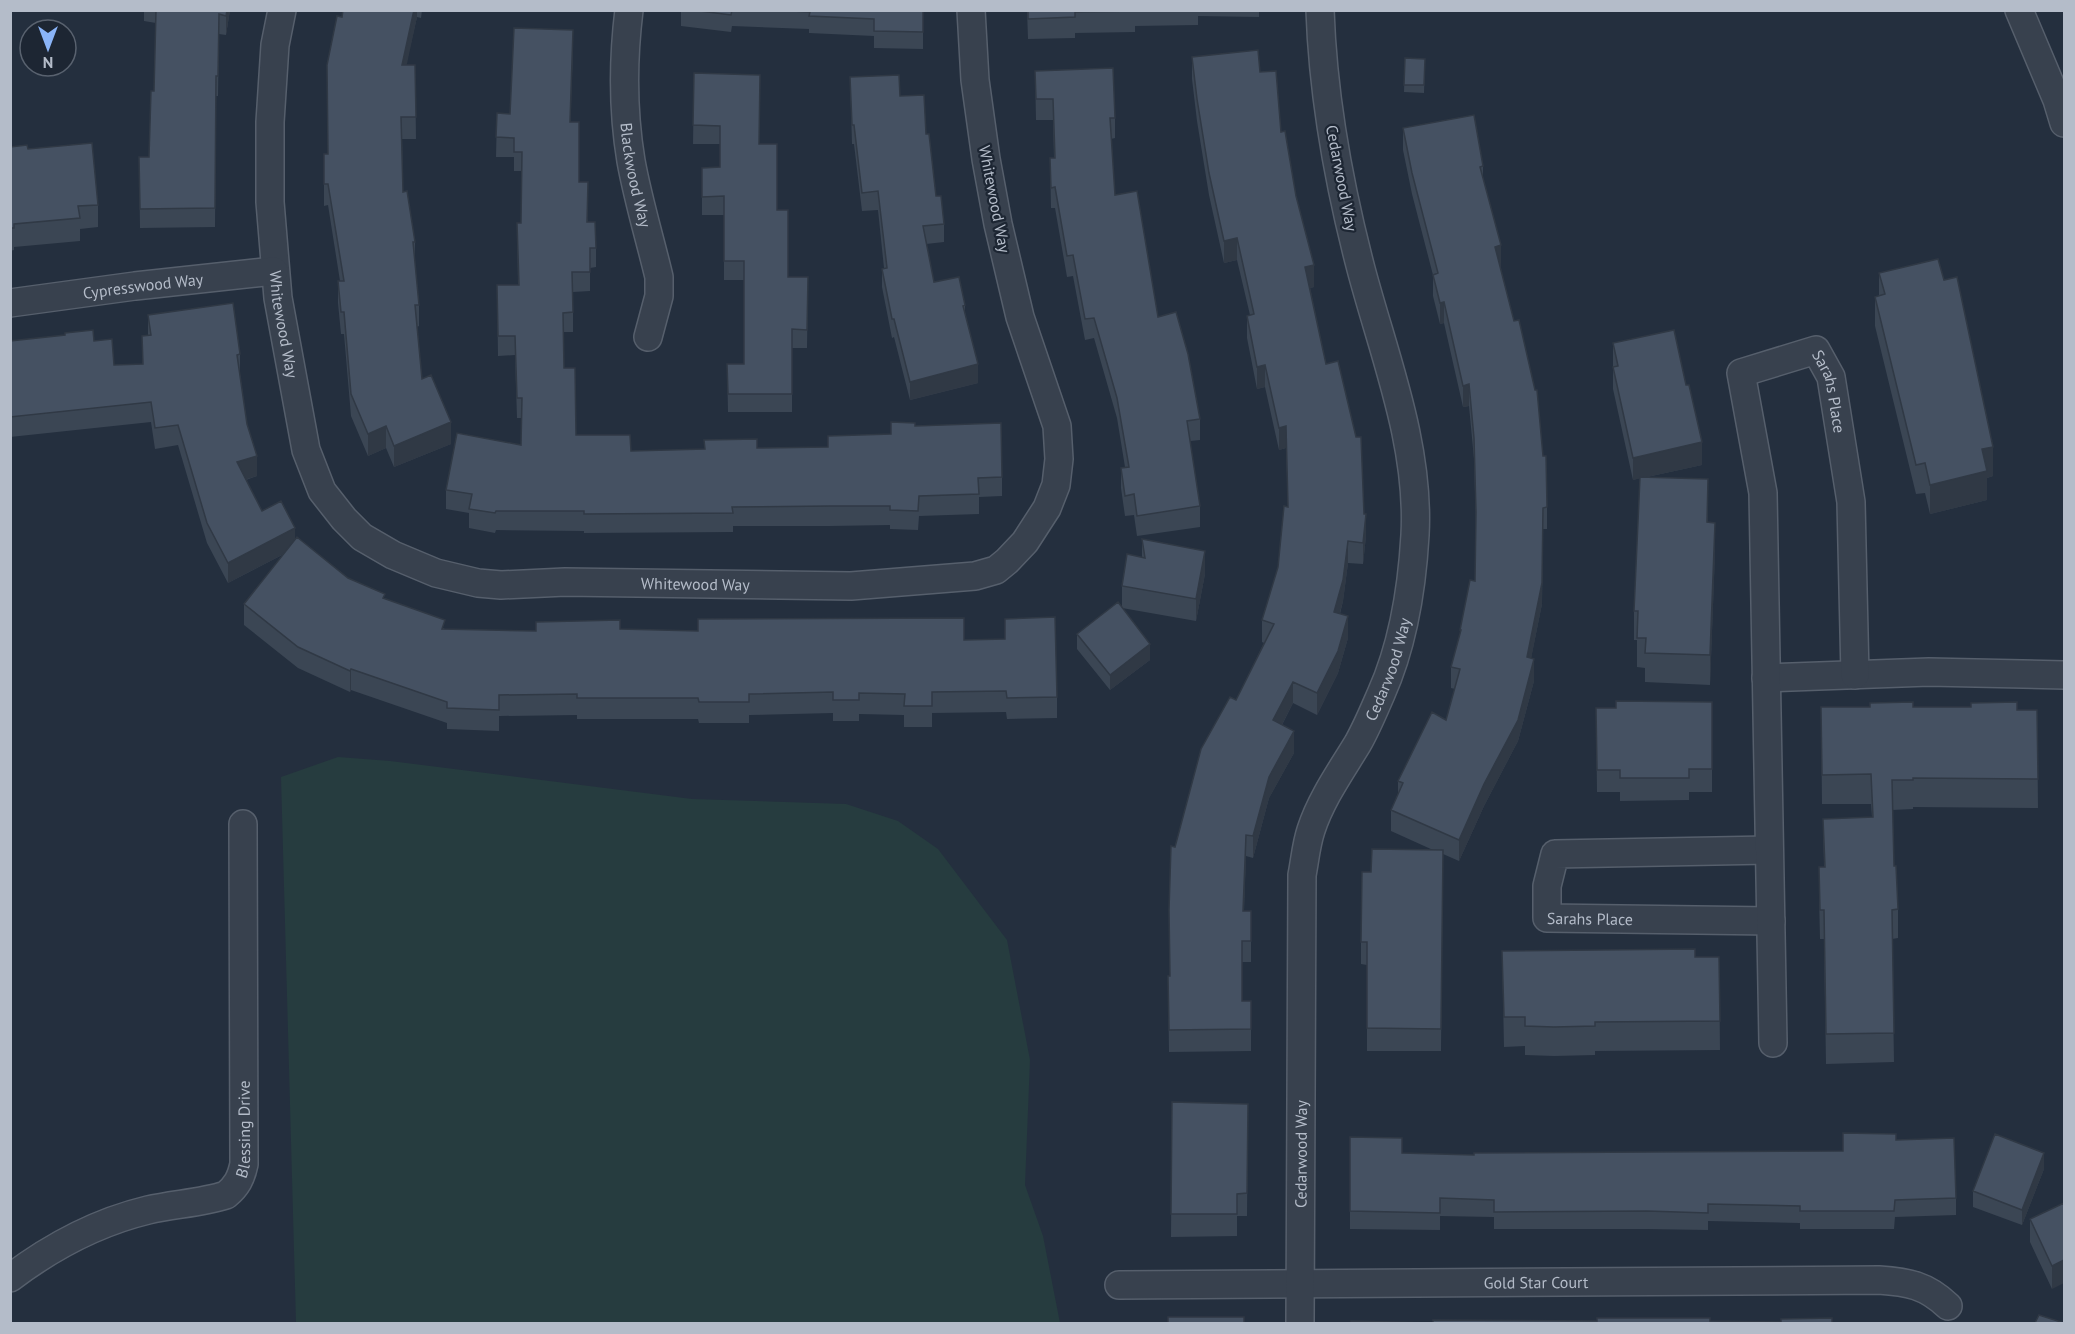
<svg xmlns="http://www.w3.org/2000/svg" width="2075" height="1334" viewBox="0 0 2075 1334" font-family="'PT Sans',sans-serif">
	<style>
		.green { fill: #263c3f }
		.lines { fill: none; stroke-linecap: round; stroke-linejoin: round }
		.minor-casing { stroke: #565f6c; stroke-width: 30 }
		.minor { stroke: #38414e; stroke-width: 27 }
		.wall { fill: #3b4654 }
		.shaded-wall { fill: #303945 }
		.building { fill: #455162; stroke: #303945; stroke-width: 1.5 }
		.labels { text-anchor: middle; stroke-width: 4.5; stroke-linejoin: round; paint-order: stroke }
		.street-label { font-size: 16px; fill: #b4bcc9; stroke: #1d2633 }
	</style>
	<rect width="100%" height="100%" fill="#242f3e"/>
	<path class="green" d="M338,757L390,761L692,799L846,804L898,821L938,849L1007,940L1030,1060L1025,1185L1043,1236L1060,1323H296L281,777Z"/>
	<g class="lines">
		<g class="minor-casing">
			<g id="minor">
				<path id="s1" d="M282,10L275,45L270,122V202L278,298L306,450L322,491L344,519L362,537L393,555L436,573L478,583L501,585L565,582L851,586L975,576L996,570L1007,561L1025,542L1047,508L1056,485L1059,459L1057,426L1020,317L998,224L986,159L975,80L971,10"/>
				<path id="s2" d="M629,10C623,59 623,113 631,161C638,200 650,239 659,277V296L648,337"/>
				<path d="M2019,10L2057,100L2064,123"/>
				<path id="s3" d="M10,303L135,286L274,271"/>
				<path d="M1766,678L1929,672L2064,675"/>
				<path id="s4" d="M1769,850L1555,854L1547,886V918L1771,921"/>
				<path id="s5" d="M1773,1043L1763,493L1741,373L1816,350L1831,377L1851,502L1855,675"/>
				<path id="s6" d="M10,1278C51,1247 98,1222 148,1210C174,1204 201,1203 226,1195C237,1186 241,1178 244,1164L243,824"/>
				<path id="s7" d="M1119,1285L1879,1280C1908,1282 1926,1285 1948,1306"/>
				<path id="s8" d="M1300,1324L1302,875C1305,860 1306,845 1311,830C1321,799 1341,771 1358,743C1367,727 1374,710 1381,694C1403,645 1412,588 1415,535C1420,444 1384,356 1361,269C1339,185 1323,98 1320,10"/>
			</g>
		</g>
		<use href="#minor" class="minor"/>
	</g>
	<path class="wall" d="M144,10H230L226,35L219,34L218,96H216L215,227L140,228L139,157H149L154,91L156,23L144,21Z
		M343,10H422L421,18L417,17L406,65H415L416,139H402L403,192L415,242V264L419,305V326L417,327L422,379L451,444L394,467L386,448L368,456L351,416L344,334H341L338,303V281H340L328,205L324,206V154H328Z
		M681,10H923V49L874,48V36L809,33V29L732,26L731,32L681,26Z
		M1027,10H1259V17L1198,16V25L1135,26V32L1075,33V38L1028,39Z
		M573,50L570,122L579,182L588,222L596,248V267L590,268V291L573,292V332H563L564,368L576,435L631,451L828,447L891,434L915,426L1002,477V496L979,497V514L919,516L918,530L890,529V525L830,526H733V532L584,533V531L496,530L495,533L469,528V513L446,509V490L521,445L522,418H517L515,355L498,356L497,285H518L517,223H521L522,171H514V157H496L497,113L510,114Z
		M1192,57L1260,72L1281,132L1314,287L1310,288L1326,364L1364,514L1366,536L1363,564L1348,563L1343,601L1340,614L1348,638L1338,673L1317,715L1293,703L1282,725L1294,753L1269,798L1253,858L1246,856L1244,911H1251V962H1242V1001H1251V1051L1169,1052L1168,976H1170L1175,847L1236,700L1264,643L1262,642V620L1278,567L1288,507L1286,448L1279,450L1265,387L1257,389L1247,338V316L1250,315L1237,260L1224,263L1209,195L1197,121L1192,79Z
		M1405,58L1425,59L1424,93L1404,92Z
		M1035,71L1115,118V138L1111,139L1115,195L1158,317L1200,419V440L1190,441L1200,506V527L1137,536L1134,515L1125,516L1121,488V468L1125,467L1117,418L1094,338L1085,340L1073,276L1067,277L1055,208H1051L1050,158H1054L1053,120H1036Z
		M694,73L759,144L777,210L788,277H808L807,348H792V412H728L727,364H744V280H724V215H702V168L720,167V144H693Z
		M850,77L900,96L926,134L936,196L944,224V242L926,244L934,282L965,305V312L978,383L910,400L894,337L892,338L882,287V269L884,268L878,210L862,211L854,144H852Z
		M1403,128L1483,166V178L1501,266L1500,267L1547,507V529H1543L1542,604L1531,658L1534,681L1518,741L1484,806L1459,861L1443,854L1441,1051H1367V965L1361,964V942L1371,872L1433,850L1391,831V810L1398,794V781L1446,720L1455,689L1451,688V667L1460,637V630L1475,581L1476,527L1474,459L1469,406L1463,407L1444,323L1440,324L1433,296V275L1412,194L1403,150Z
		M10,147L28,149L98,205V227L80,229V241L14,247V250L10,251Z
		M1879,273L1993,476L1987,478V500L1930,514L1925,493L1916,494L1875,326V297L1879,296Z
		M148,315L240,354V374L247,424L257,476L246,480L262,511L295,540L348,578L385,599L445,629L536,631L620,629L964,640L1005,639V619L1057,697V718L1007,719L1006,712L932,713V727H904V715L859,714V721H833V713L749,715V723H699L698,719H577V715L499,716V731L447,729V723L351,690L350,692L298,668L244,625V604L284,554L228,583L207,543L178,445L155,449L151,422L10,437V341H94L114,365L142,364L148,335Z
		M1613,343L1702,465L1647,477L1708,508V522L1715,552L1710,685L1645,682V668L1637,667V640H1634V611L1640,478L1633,480L1613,389Z
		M1142,539L1205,574L1196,621L1122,608L1150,660L1110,690L1077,649V634L1122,607V586L1142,557Z
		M1712,702V792H1689V800L1620,801V792H1597L1596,708H1616Z
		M1821,707H1913L2017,710H2037L2038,808L1913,807V809L1892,810L1894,866L1898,909V938L1892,939L1894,1062L1826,1064L1824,939H1820L1819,896V867H1824L1823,819L1872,817L1871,804H1822Z
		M1502,951L1695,957H1719L1720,1050L1595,1051V1055L1554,1056L1525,1055V1046L1504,1047Z
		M1172,1102L1248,1104L1247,1216H1237V1236L1171,1237Z
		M1350,1137L1402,1153L1474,1155L1843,1151L1896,1140L1956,1198V1215L1895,1217L1894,1229H1800V1223L1708,1221V1230L1647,1229H1494V1217L1440,1216V1230L1350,1229Z
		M2044,1169L2022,1225L1973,1207V1191Z
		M2064,1203L2052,1289L2030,1242V1219Z"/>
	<path class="shaded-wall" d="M227,10H230L226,35V16Z
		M414,10H417V17L402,87V65Z
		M573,30V50L570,141V122Z
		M1237,238V260L1224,263V241Z
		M1501,245V266L1495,268V247Z
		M1314,265V287L1305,289V267Z
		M1444,302V323L1440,324V303Z
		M978,364V383L910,400V382Z
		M1265,365V387L1257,389V367Z
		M1469,384V406L1463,407V386Z
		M451,422V444L394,467V446Z
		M386,426V448L368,456V434Z
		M1286,426V448L1279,450V428Z
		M1702,442V465L1633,480V458Z
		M1993,447V476L1987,478V500L1930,514V485L1982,449Z
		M257,456V476L237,482V462Z
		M1708,479V508L1707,552V522Z
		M1543,508L1542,604L1527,679V657Z
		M1366,514V536L1363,564V543Z
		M1715,523V552L1710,685V655Z
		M295,528V548L228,583V563Z
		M1348,541V563L1343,601L1334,634V612Z
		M1205,551V574L1196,621V599Z
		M1348,616V638L1338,673L1317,715V693Z
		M1150,644V660L1110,690V675Z
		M1534,659V681L1518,741L1484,806L1459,861V840Z
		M351,669V690L350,692V671Z
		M1293,682V703L1273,742V720Z
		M1294,731V753L1269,798L1253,858V836L1269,777Z
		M1246,835V856L1243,933V911Z
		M2044,1153V1169L2022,1225V1210Z
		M2064,1260V1283L2052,1289V1266Z"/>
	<path class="building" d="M156,10H227L226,16L219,14L218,76H216L215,208L140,209L139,157H149L151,91H154Z
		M343,10H414L402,65H415L416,117H401L403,192L407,191L415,242H413L419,305H415L422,379L431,375L451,422L394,446L386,426L368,434L351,394L344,312H341L338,281H344L328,184H324V154H328L327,65L337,16L342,17Z
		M692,10H732L731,15Z
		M774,10H923V32L874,31V19L809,16L810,12Z
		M1028,10H1135V11L1075,12V17L1028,19Z
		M514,28L573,30L570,122H579V182H588L587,222H595L596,248H590V272H572L573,312L563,313L564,368H575L576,435H630L631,451L705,449L704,440L757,439V448L828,447V436L891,434V422L915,423V426L1001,423L1002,477L978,478L979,494L919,496L918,511L890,510V506H830L732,507L733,513L584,514V511H496L495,513L469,509L472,494L446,490L457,433L521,445L522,398H517L515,336H498L497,285H519L517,223H521L522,152H514V138L496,137L497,113L510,114Z
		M1258,50L1260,72L1276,71L1281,132L1285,131L1296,196L1314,265L1305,267L1326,364L1338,361L1356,437H1361L1364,514H1366L1363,543L1348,541L1343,580L1334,612L1348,616L1338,651L1317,693L1293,682L1273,720L1294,731L1269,777L1253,836L1246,835L1243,911H1251V941H1242V1001H1251V1029L1169,1030L1168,976H1170L1169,910L1171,846L1175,847L1201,749L1230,697L1236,700L1274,624L1262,620L1278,567L1284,506L1288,507L1286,426L1279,428L1265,365L1257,367L1247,316L1254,314L1237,238L1224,241L1209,173L1197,99L1192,57Z
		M1405,58L1425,59L1424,85H1404Z
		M1113,68L1115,118H1110L1115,195L1137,191L1158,317L1176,312L1188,354L1200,419L1187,421L1200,506L1137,516L1134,494L1125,496L1121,468L1129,467L1117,398L1094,318L1085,319L1073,255L1067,256L1055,187L1051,188L1050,158H1055L1053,99H1036L1035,71Z
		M694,73L760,75L759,144H777V210H788V277H808L807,330L792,329V394H728L727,364H744V261H724V196L702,197V168L720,167V126L693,125Z
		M899,75L900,96L924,95L926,134H929L936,196H941L944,224L923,226L934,282L959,277L965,305L963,306L978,364L910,382L894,319H892L882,269L887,268L878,191L862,193L854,125H852L850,77Z
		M1474,115L1483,166L1480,167L1501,245L1495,247L1514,321L1519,320L1535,390H1537L1543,456H1546L1547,507L1543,508L1542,583L1527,657L1534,659L1518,720L1484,784L1459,840L1391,810L1403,783L1398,781L1432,712L1446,720L1460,669L1451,667L1461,630H1460L1470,580L1475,581L1476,512L1474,438L1469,384L1463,386L1444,302L1440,303L1433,275L1438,273L1412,173L1403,128Z
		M92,143L98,205L78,206L80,218L14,224V228H10V147L27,145L28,149Z
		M1938,259L1944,280L1957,277L1993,447L1982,449L1987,471L1930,485L1925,463L1916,465L1875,297L1885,294L1879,273Z
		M233,303L240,354L237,355L247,424L257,456L237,462L262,511L281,501L295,528L228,563L207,523L178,425L155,428L151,402L10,417V341L65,335V333L93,330L94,341L112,339L114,365L143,364L142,336L151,335L148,315Z
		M1674,330L1686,385H1689L1702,442L1633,458L1613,367L1618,366L1613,343Z
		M1640,477L1708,479L1707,522L1715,523L1710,655L1645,653L1646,638H1637L1638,611H1634Z
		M297,537L348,578L385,594L383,598L445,620L442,629L536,631V622L620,620V629L698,631V619L964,618V640L1005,639V619L1055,617L1057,697L1007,698L1006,691L932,692V706H904L905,694L859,693V700H833V692L749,694V702H699L698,698H577V694L499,695V710L447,708V702L351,669L350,671L298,647L244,604Z
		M1142,539L1205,551L1196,599L1122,586L1127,554L1145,558Z
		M1118,602L1150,644L1110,675L1077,634Z
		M1616,701L1712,702V769H1689V778H1620V770H1597L1596,708H1616Z
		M1913,702V707H1971V703L2017,702V710H2037L2038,779L1913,778V780H1892L1894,866H1896L1898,909L1892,910L1894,1033L1826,1034L1824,910H1820L1819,867H1825L1823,819L1873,817L1871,774L1822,775L1821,707H1870V703Z
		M1372,849L1443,850L1441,1029L1367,1028V942H1361L1362,872H1371Z
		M1695,949V957H1719L1720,1021L1595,1022V1026L1554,1027L1525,1026V1017H1504L1502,951Z
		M1172,1102L1248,1104L1247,1193L1237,1194V1214H1171Z
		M1843,1133L1896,1134V1140L1954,1138L1956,1198L1895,1200L1894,1211H1800V1206L1708,1204V1213L1647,1211L1494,1212V1200L1440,1198V1213L1350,1211V1137L1402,1138V1153L1474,1155V1153L1843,1151Z
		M1995,1134L2044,1153L2022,1210L1973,1191Z
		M2064,1203V1260L2052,1266L2030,1219Z
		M2039,1315L2064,1323H2035Z
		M1168,1317H1244V1323H1168Z
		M1597,1318H1710V1321L1781,1322V1319L1832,1318V1323H1351V1321L1433,1323V1320L1597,1321Z"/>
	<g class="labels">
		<g class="street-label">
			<text dy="6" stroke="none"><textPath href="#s2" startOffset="166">Blackwood Way</textPath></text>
			<text transform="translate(1342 178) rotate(79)" y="6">Cedarwood Way</text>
			<text transform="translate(995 199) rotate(79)" y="6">Whitewood Way</text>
			<text dy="6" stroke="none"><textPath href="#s3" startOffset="134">Cypresswood Way</textPath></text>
			<text dy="6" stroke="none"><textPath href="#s1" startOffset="316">Whitewood Way</textPath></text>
			<text dy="6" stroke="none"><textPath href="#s5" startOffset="795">Sarahs Place</textPath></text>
			<text dy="6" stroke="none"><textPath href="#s1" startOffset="892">Whitewood Way</textPath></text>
			<text dy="6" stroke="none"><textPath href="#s8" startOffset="674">Cedarwood Way</textPath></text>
			<text dy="6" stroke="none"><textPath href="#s4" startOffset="322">Sarahs Place</textPath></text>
			<text dy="6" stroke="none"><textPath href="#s6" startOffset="306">Blessing Drive</textPath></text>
			<text dy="6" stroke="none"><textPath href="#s8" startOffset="170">Cedarwood Way</textPath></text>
			<text dy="6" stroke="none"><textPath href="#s7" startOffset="417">Gold Star Court</textPath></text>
		</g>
	</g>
	<rect width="2075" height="1334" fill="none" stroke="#b4bcc9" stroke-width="24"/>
	<g transform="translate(48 48) rotate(180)"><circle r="28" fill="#1d2633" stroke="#59626f" stroke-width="1.5"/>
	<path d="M0-4.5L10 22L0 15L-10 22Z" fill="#8ab4f8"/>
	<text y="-9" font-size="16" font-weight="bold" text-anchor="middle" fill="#b4bcc9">N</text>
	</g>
</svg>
